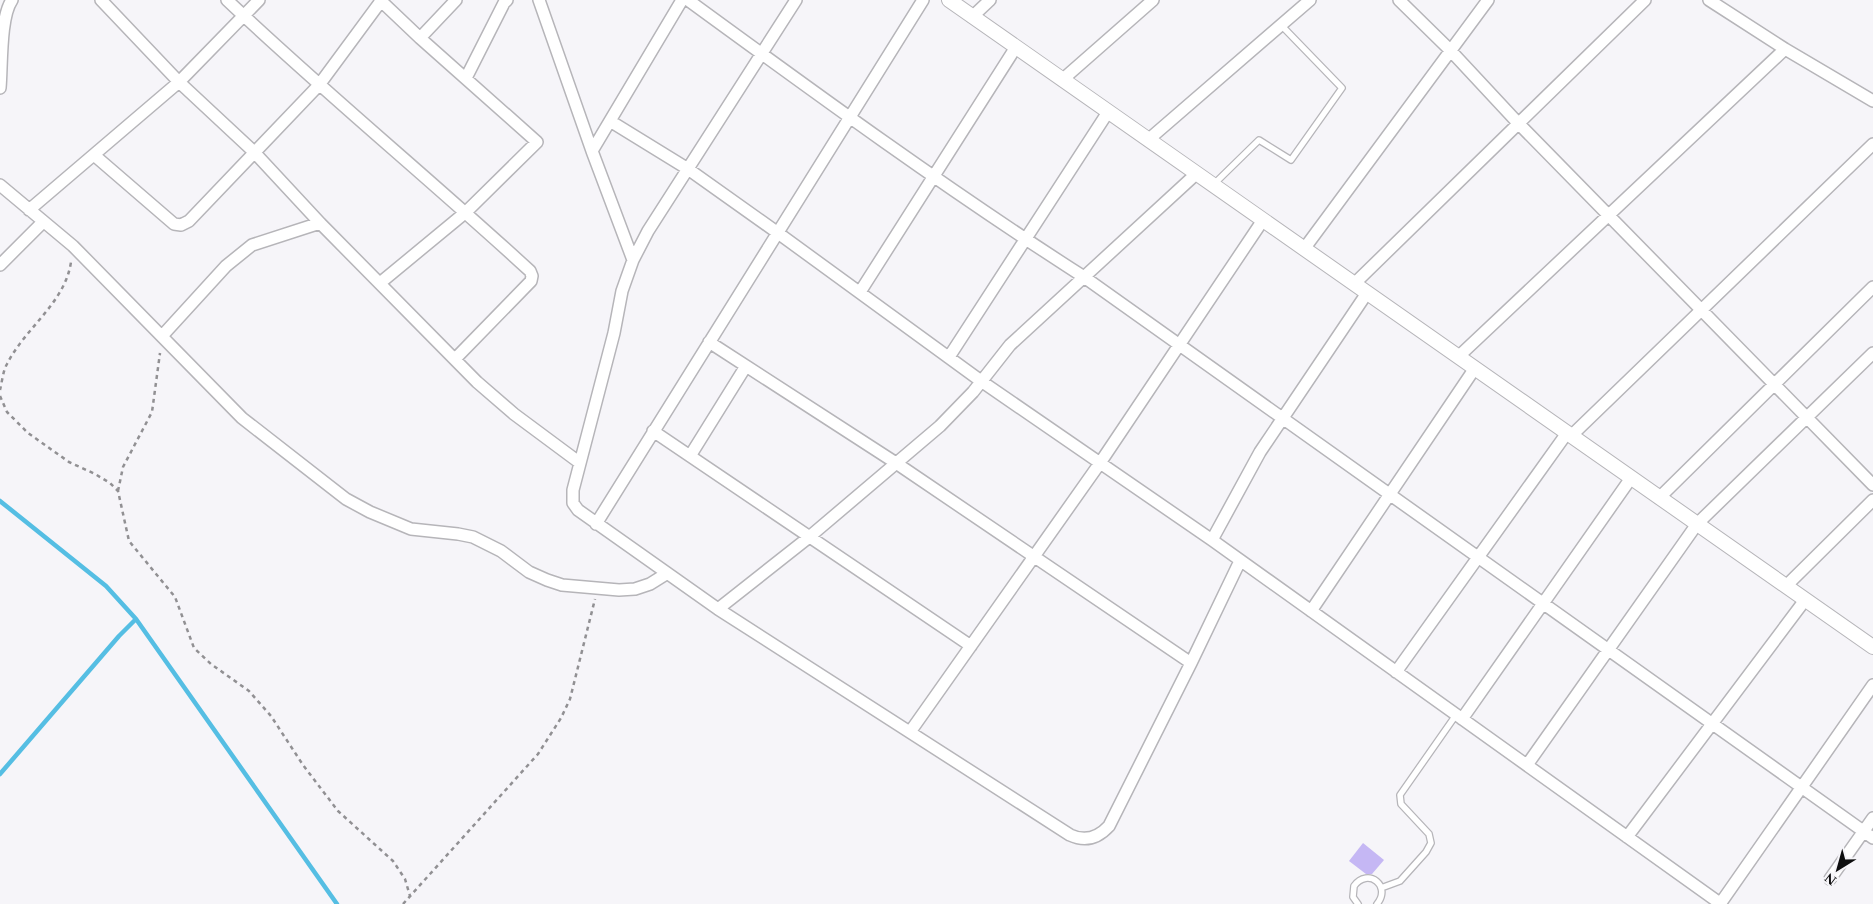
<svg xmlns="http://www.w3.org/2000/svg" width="1873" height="904" viewBox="0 0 1873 904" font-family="'Times New Roman',serif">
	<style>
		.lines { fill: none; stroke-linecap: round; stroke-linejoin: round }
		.stream { stroke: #55bee3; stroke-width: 4.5 }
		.building { fill: #c5b7f4 }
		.service-casing { stroke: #b6b5b9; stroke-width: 8 }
		.minor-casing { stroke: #b6b5b9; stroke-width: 14 }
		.tertiary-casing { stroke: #b6b5b9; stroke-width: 16 }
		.path { stroke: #919093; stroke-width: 2.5; stroke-dasharray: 4 4; stroke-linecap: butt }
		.service { stroke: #fff; stroke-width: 5.5 }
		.minor { stroke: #fff; stroke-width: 11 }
		.tertiary { stroke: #fff; stroke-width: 14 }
	</style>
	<rect width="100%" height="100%" fill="#f6f5f9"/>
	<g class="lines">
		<path class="stream" d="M0,501L106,586L136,619L337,904
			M0,774L119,636L136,619"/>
	</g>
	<path class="building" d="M1363,843L1384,860L1372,874H1366L1349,861Z"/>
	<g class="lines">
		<g class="service-casing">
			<path id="service" d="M1213,185L1259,140L1291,160L1342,88L1281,25
				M1381,888L1400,881L1426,852L1431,843L1429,834L1401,804L1400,795L1456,715
				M1358,904L1353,897L1354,886C1368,867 1392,886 1377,904"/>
		</g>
		<g class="minor-casing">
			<path id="minor" d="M101,0L179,82L254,152L320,223L477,382L514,414L580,463
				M227,0C325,93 430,179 530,271L532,276L531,281L455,359
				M380,0L420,38L537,142L466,212L380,283
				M539,0L592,151L633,260
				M688,0C818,95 948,190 1084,277L1873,838
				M796,0L648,231L633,260L622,291L614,333L573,490V503L578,510L718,609L1070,835C1085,842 1098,838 1109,826L1191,663L1240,561
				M1399,0L1450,50L1518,123L1873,485
				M1709,0L1785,49L1873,101
				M972,17L990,0
				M420,38L456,0
				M466,78L504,3L507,0
				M1062,80L1153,0
				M0,88C2,65 0,17 12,0
				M610,121L688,169L778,233L981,381L1212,540L1721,904
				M1148,140L1310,0
				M592,151L682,0
				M94,155L174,224L181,225L189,221L319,85L381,1
				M0,185L73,246L242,418L346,499L370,512L411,529L458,534L473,537L501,551L529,572L547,580L562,585L619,590L635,589L650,584L666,574
				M29,210L179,82L259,0
				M1304,249L1488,0
				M0,265L43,222
				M1354,284L1645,0
				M860,292L1016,47
				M162,336L226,266L252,245L320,223
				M709,342L896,463L1191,663
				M949,357L1108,112
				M1458,357L1785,49
				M653,431L971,646
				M1571,436L1873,144
				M690,456L746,366
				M1659,498L1873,287
				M596,524L923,0
				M1212,540L1260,452L1367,293
				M1786,586L1873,500
				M718,609L808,538L940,426L973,392L1010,345L1196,174
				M1311,611L1475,368
				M1396,672L1567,433
				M1462,719L1631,478
				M910,732L1100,463L1263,220
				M1527,765L1697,524L1873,353
				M1627,837L1805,600
				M1830,879L1873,818
				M1720,904L1873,685"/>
		</g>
		<g class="tertiary-casing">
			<path id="tertiary" d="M949,0L1873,647"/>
		</g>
		<path class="path" d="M0,390C2,382 3,371 7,364C25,328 65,303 71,262
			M0,396L7,412L28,433L69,462L95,474L110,483L118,491L129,541L175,597L194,648L211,664L249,691L271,716L303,765L338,811L393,861L405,879L410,896
			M118,491L123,467L152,412L160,353
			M403,904L538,754L561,718L570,699L595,599"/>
		<use href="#service" class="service"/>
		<use href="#minor" class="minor"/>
		<use href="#tertiary" class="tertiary"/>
	</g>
	<g transform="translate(1838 869) rotate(217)" stroke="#f6f5f9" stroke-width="4" paint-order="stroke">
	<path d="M0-4L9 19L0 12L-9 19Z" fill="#0e0e0f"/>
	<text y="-8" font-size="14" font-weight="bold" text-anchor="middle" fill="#0e0e0f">N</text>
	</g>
</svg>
